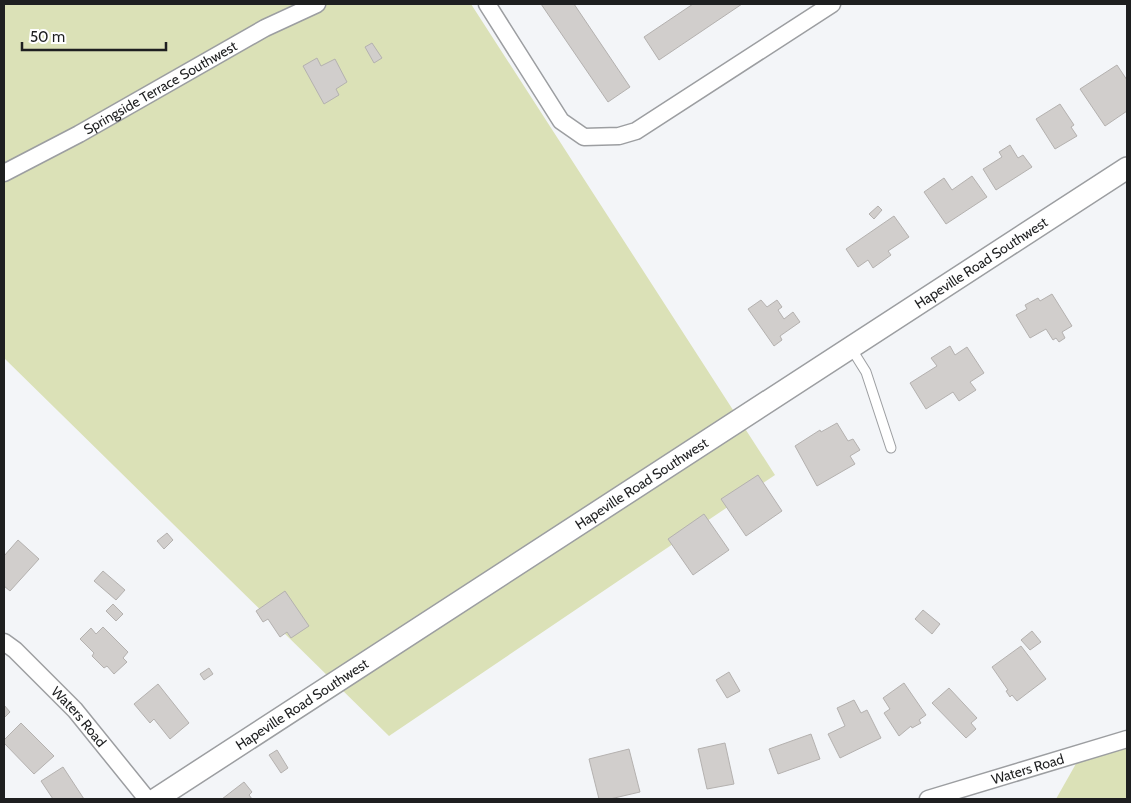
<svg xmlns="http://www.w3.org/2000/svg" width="1131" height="803" viewBox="0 0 1131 803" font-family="Cabin,sans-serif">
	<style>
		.green { fill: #dbe1b7 }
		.building { fill: #d1cecc; stroke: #b4b1af }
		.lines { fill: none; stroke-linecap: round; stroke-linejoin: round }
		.service-casing { stroke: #9c9ea1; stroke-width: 11 }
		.minor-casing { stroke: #9c9ea1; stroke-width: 19 }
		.tertiary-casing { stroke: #9c9ea1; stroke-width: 24 }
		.service { stroke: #fff; stroke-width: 9 }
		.minor { stroke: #fff; stroke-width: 16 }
		.tertiary { stroke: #fff; stroke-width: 21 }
		.labels { text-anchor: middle; stroke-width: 4; stroke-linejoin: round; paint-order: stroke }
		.street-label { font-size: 14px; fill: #1e1f20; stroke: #fff }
	</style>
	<rect width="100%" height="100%" fill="#f3f5f8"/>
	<path class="green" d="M4,4H471L775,475L389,736L4,358Z
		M1127,736V799H1056L1086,746Z"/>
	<path class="building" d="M541,4H574L630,87L608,102Z
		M693,4H742L659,60L644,37Z
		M372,43L382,58L374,63L365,47Z
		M317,58L321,66L335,59L347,82L336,89L339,95L324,104L303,66Z
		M1117,65L1127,80V111L1105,126L1080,89Z
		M1060,104L1074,125L1071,127L1077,136L1055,149L1036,119Z
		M1010,145L1018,158L1023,155L1032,167L996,190L983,169L1002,157L999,152Z
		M972,176L987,197L946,224L924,192L944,178L952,190Z
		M878,206L882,210L874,219L869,214Z
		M894,216L909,237L888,251L891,255L873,268L868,260L858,267L846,249Z
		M1052,294L1072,326L1062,332L1065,338L1059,342L1056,338L1053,340L1046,329L1030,338L1016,315L1027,309L1025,305L1038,298L1040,301Z
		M761,300L767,307L777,300L782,307L778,310L784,319L793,312L800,322L780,336L782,340L774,346L748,309Z
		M950,346L955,355L967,347L984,373L970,382L976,390L959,401L953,392L926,409L910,383L937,366L931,358Z
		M837,423L848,441L853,439L860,450L850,456L855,464L817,486L795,446L820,430L821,432Z
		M758,475L782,511L746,536L721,499Z
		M704,514L729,550L693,575L668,539Z
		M167,533L173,540L164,549L157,541Z
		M18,540L39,559L10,591L4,586V556Z
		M103,571L125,590L116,600L94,581Z
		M285,591L309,626L291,638L287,632L280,637L268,619L263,622L256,611Z
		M113,604L123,614L116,621L106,611Z
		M923,610L940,624L932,634L915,619Z
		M103,627L128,652L123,658L127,662L114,674L107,666L104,668L92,656L94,653L80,639L91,628L96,634Z
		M1032,631L1041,642L1030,650L1021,640Z
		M1021,646L1046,679L1017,701L1012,695L1010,697L1006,691L1008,690L992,667Z
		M209,668L213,674L204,680L200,674Z
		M729,672L740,691L727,698L716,680Z
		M904,683L926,715L919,720L921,723L912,728L911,726L899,736L884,713L890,709L883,698Z
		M158,684L189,723L170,739L154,719L150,723L134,704Z
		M949,688L977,718L971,723L976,729L966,738L932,703Z
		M854,700L861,713L867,710L881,738L840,758L828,734L845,726L837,708Z
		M4,705L10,712L4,718Z
		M21,723L54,756L34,774L4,743V740Z
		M811,734L820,759L778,774L769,749Z
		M725,743L734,784L707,789L698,749Z
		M629,749L640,792L610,799H599L589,759Z
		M277,750L288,768L281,773L269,755Z
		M63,767L84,799H53L41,781Z
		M244,782L252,792L249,795L252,799H222Z"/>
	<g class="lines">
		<g class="service-casing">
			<path id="service" d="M851,348L866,372L891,448"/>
		</g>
		<g class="minor-casing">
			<g id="minor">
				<path d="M487,4L561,121L584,137L619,136L636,131L832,4"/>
				<path id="s1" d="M4,173L79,134L265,28L317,4"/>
				<path id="s2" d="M4,642L15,650L75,710L147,799"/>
				<path id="s3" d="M928,799L1127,739"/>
			</g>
		</g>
		<g class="tertiary-casing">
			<g id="tertiary">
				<path id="s4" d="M156,799L1127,168"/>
			</g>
		</g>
		<use href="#service" class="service"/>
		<use href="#minor" class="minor"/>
		<use href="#tertiary" class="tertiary"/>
	</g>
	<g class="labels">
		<g class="street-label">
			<text dy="5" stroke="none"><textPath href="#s1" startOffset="178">Springside Terrace Southwest</textPath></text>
			<text dy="5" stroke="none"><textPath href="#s4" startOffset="984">Hapeville Road Southwest</textPath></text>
			<text dy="5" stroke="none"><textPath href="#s4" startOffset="579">Hapeville Road Southwest</textPath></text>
			<text dy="5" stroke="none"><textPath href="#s4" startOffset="174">Hapeville Road Southwest</textPath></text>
			<text dy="5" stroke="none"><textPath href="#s2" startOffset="106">Waters Road</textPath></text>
			<text dy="5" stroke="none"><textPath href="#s3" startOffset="104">Waters Road</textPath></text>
		</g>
	</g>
	<rect width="1131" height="803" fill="none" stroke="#1e1f20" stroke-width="10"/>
	<path d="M22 42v8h144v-8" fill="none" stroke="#1e1f20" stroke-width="2.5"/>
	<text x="30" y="42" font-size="15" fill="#1e1f20" stroke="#ffffff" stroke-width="4" paint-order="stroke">50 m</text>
</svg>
